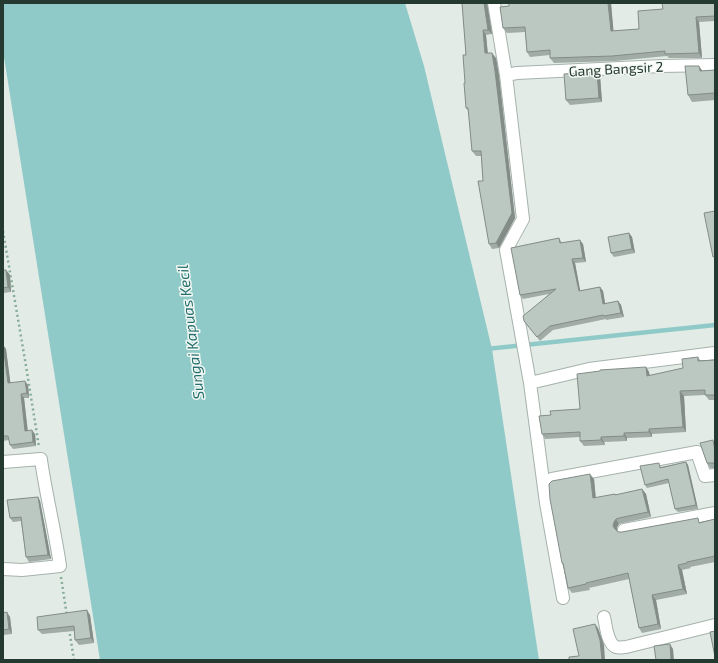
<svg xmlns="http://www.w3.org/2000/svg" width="718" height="663" viewBox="0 0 718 663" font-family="'Exo 2',sans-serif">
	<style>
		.water { fill: #90cac8 }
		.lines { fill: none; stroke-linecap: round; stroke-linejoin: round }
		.stream { stroke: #90cac8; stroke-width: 4.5 }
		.street-casing { stroke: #a6b2ac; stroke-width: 14 }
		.path { stroke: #86ab99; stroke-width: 2.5; stroke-dasharray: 2 3; stroke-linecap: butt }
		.street { stroke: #fff; stroke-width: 12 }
		.wall { fill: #a1aca6 }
		.shaded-wall { fill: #838c87 }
		.building { fill: #bbc8c1; stroke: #838c87 }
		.labels { text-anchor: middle; stroke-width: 3; stroke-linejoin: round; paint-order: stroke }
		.street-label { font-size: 14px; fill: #243a30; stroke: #f3f8f4 }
		.water-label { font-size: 15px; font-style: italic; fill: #25706e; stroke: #f3f8f4 }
	</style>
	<rect width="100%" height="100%" fill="#e3ebe6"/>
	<path class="water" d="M3,3H405L424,66L492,349L539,660H100L3,51Z"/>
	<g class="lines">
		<path class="stream" d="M486,349L715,325"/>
		<g class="street-casing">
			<path id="street" d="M494,3L506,75L517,73L662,66L715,65
				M506,75L523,219L506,250L530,383L546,503L563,598
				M530,383L589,369L715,353
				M3,462L41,459
				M544,487L552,479L697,452L705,476L715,475
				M624,530L715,513
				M3,569L22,570L60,566C55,530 46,495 41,460
				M604,617C606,626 607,643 616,647C620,648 623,647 626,647L715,625"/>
		</g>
		<path class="path" d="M3,231L26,366L39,447
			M61,577L67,616
			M69,629L74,660"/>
		<use href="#street" class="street"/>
	</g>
	<path class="wall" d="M457,3H487L492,34L486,35L488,53L496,58L499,76L515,218L499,248L492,249L489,244L481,156H476L472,151L469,112L466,108L465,83L466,55L462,4H458Z
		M509,3H611L613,31L639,29L663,9L715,3V21L699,22L702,58H669L667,56L615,61L554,63L550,58V55L530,57L527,52L525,32L507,33L503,28L509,6Z
		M715,70V100L692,102L688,95L703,71Z
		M600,76L602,102L570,105L566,100Z
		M629,233L632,237L635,253L614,257L611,253Z
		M559,238L562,243L583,244L586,262L575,263L580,291L600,287L603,291L605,304L618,301L621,305L624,317L606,320V319L553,330L540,341L524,321L549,294L523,299L520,295Z
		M3,270H6L10,275L11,292L3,293Z
		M3,345L6,349L10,383L28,385L29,398H24L28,431L35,434L36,446L13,449L10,445L9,440L3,441Z
		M698,357L700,360H715V400H709L705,395L684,396L686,432L652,434V437L627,438V441L604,442L605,445L584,446L580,441V437L545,439L542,434L551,415L580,409L646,367L649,372L650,376L683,368Z
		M715,443V468H710L707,463Z
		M686,462L688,465L698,509L678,512L675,509L669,483L647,488L645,485L661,466V467Z
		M594,479L596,498L616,495L642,489L646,494L651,517L623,523L619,524L617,527V531L618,532H622L701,522L715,519V562L690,567L691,568L682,570L687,594L656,600L661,629L642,633L639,628L629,579L589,588L590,590L572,593L568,588L563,566L562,563Z
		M38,497L40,501L51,559L29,562L26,557L21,521L13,522L10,518Z
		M3,613L10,617L12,634L3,635Z
		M90,615L94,643L79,645L75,640L74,631L42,634L38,630Z"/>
	<path class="shaded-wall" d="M484,3H487L492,34L488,30Z
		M608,3H611L614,36L611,31Z
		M696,17L699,22L702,58L699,53Z
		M483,30L486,35L488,58L485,53Z
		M492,53L496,58L499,76L515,218L499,248L496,243Z
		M699,66L704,73L700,71Z
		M597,72L600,76L602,102L599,98Z
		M629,233L632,237L635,253L632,249Z
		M580,240L583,244L586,262L583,258Z
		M572,259L575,263L581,295L579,291Z
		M6,270L10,275L11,292L8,287Z
		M600,287L603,291L606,308L603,304Z
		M618,301L621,305L624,317L621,313Z
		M3,345L6,349L11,387L8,383Z
		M646,367L649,372L650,381L647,376Z
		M25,381L28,385L29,398L27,393Z
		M680,391L684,396L686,432L683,427Z
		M21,394L24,398L28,435L25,431Z
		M649,429L652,434V437L649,432Z
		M32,430L35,434L36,446L33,442Z
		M624,433L627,438V441L624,436Z
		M601,437L604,442L605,445L601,440Z
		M686,462L688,465L698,509L696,505Z
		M590,474L594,479L596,503L593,498Z
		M642,489L646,494L651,517L648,512Z
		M38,497L40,501L51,559L48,555Z
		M616,519L619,524L617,527V531L615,529L613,526L614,522Z
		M678,565L682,570L687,594L683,589Z
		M652,595L656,600L661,629L658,624Z
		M87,610L90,615L94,643L91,638Z
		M7,612L10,617L12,634L9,629Z
		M595,624L598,628L604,645L605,660H602Z
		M670,644L673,649L674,660H671Z"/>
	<path class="building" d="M462,3H484L488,30H483L485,53H492L495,71L512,213L496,243L489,244L478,181H483L481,151H472L468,108H466L464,83H465L463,55H466Z
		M509,3H608L611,31L639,29L638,11L663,9L662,3H715V16L696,17L699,53L665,54V51L612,56L550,58V50L527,52L525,27L503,28L500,7L509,6Z
		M685,66H699L700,71L715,70V93L688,95Z
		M597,72L599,98L566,100L564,74Z
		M715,211V256L713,257L704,213Z
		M629,233L632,249L611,253L608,237Z
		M559,238L560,243L580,240L583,258L572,259L579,291L600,287L603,304L618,301L621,313L604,316L603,315L550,326L537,337L524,321L523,316L556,289L520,295L511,248Z
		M3,270H6L8,287L3,288Z
		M3,345L8,383L25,381L27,393L21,394L25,431L32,430L33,442L10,445L8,436H3Z
		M698,357V361L715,360V395H705V390L680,391L683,427L649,429V432L624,433V436L601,437V440L580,441V432L542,434L539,416L551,415L550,411L580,409L577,374L600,371V370L646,367L647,376L683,368L682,359Z
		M713,440L715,450V464L714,463H707L700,443Z
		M686,462L696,505L675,509L668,479L645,485L640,466L659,463L660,468Z
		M590,474L593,498L615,494V495L642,489L648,512L619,518L616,519L614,522L613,526L615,529L618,532H622L698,518L699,523L715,519V556L687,562V563L678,565L683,589L652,595L658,624L639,628L628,573L586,583V584L568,588L563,563H562L550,499L549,484L552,481Z
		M38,497L48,555L26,557L21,517L10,518L7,500Z
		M87,610L91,638L75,640L74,626L38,630L37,617Z
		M7,612L9,629L3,630V613Z
		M595,624L600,640L602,660H569V657L579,656L573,629Z
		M715,631V657L710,632Z
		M670,644L671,660H656L654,646Z"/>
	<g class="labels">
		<g class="street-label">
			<text transform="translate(616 69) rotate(-3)" y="5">Gang Bangsir 2</text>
		</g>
		<g class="water-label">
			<text transform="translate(191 332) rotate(-97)" y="5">Sungai Kapuas Kecil</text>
		</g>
	</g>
	<rect width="718" height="663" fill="none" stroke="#243a30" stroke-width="8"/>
</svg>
